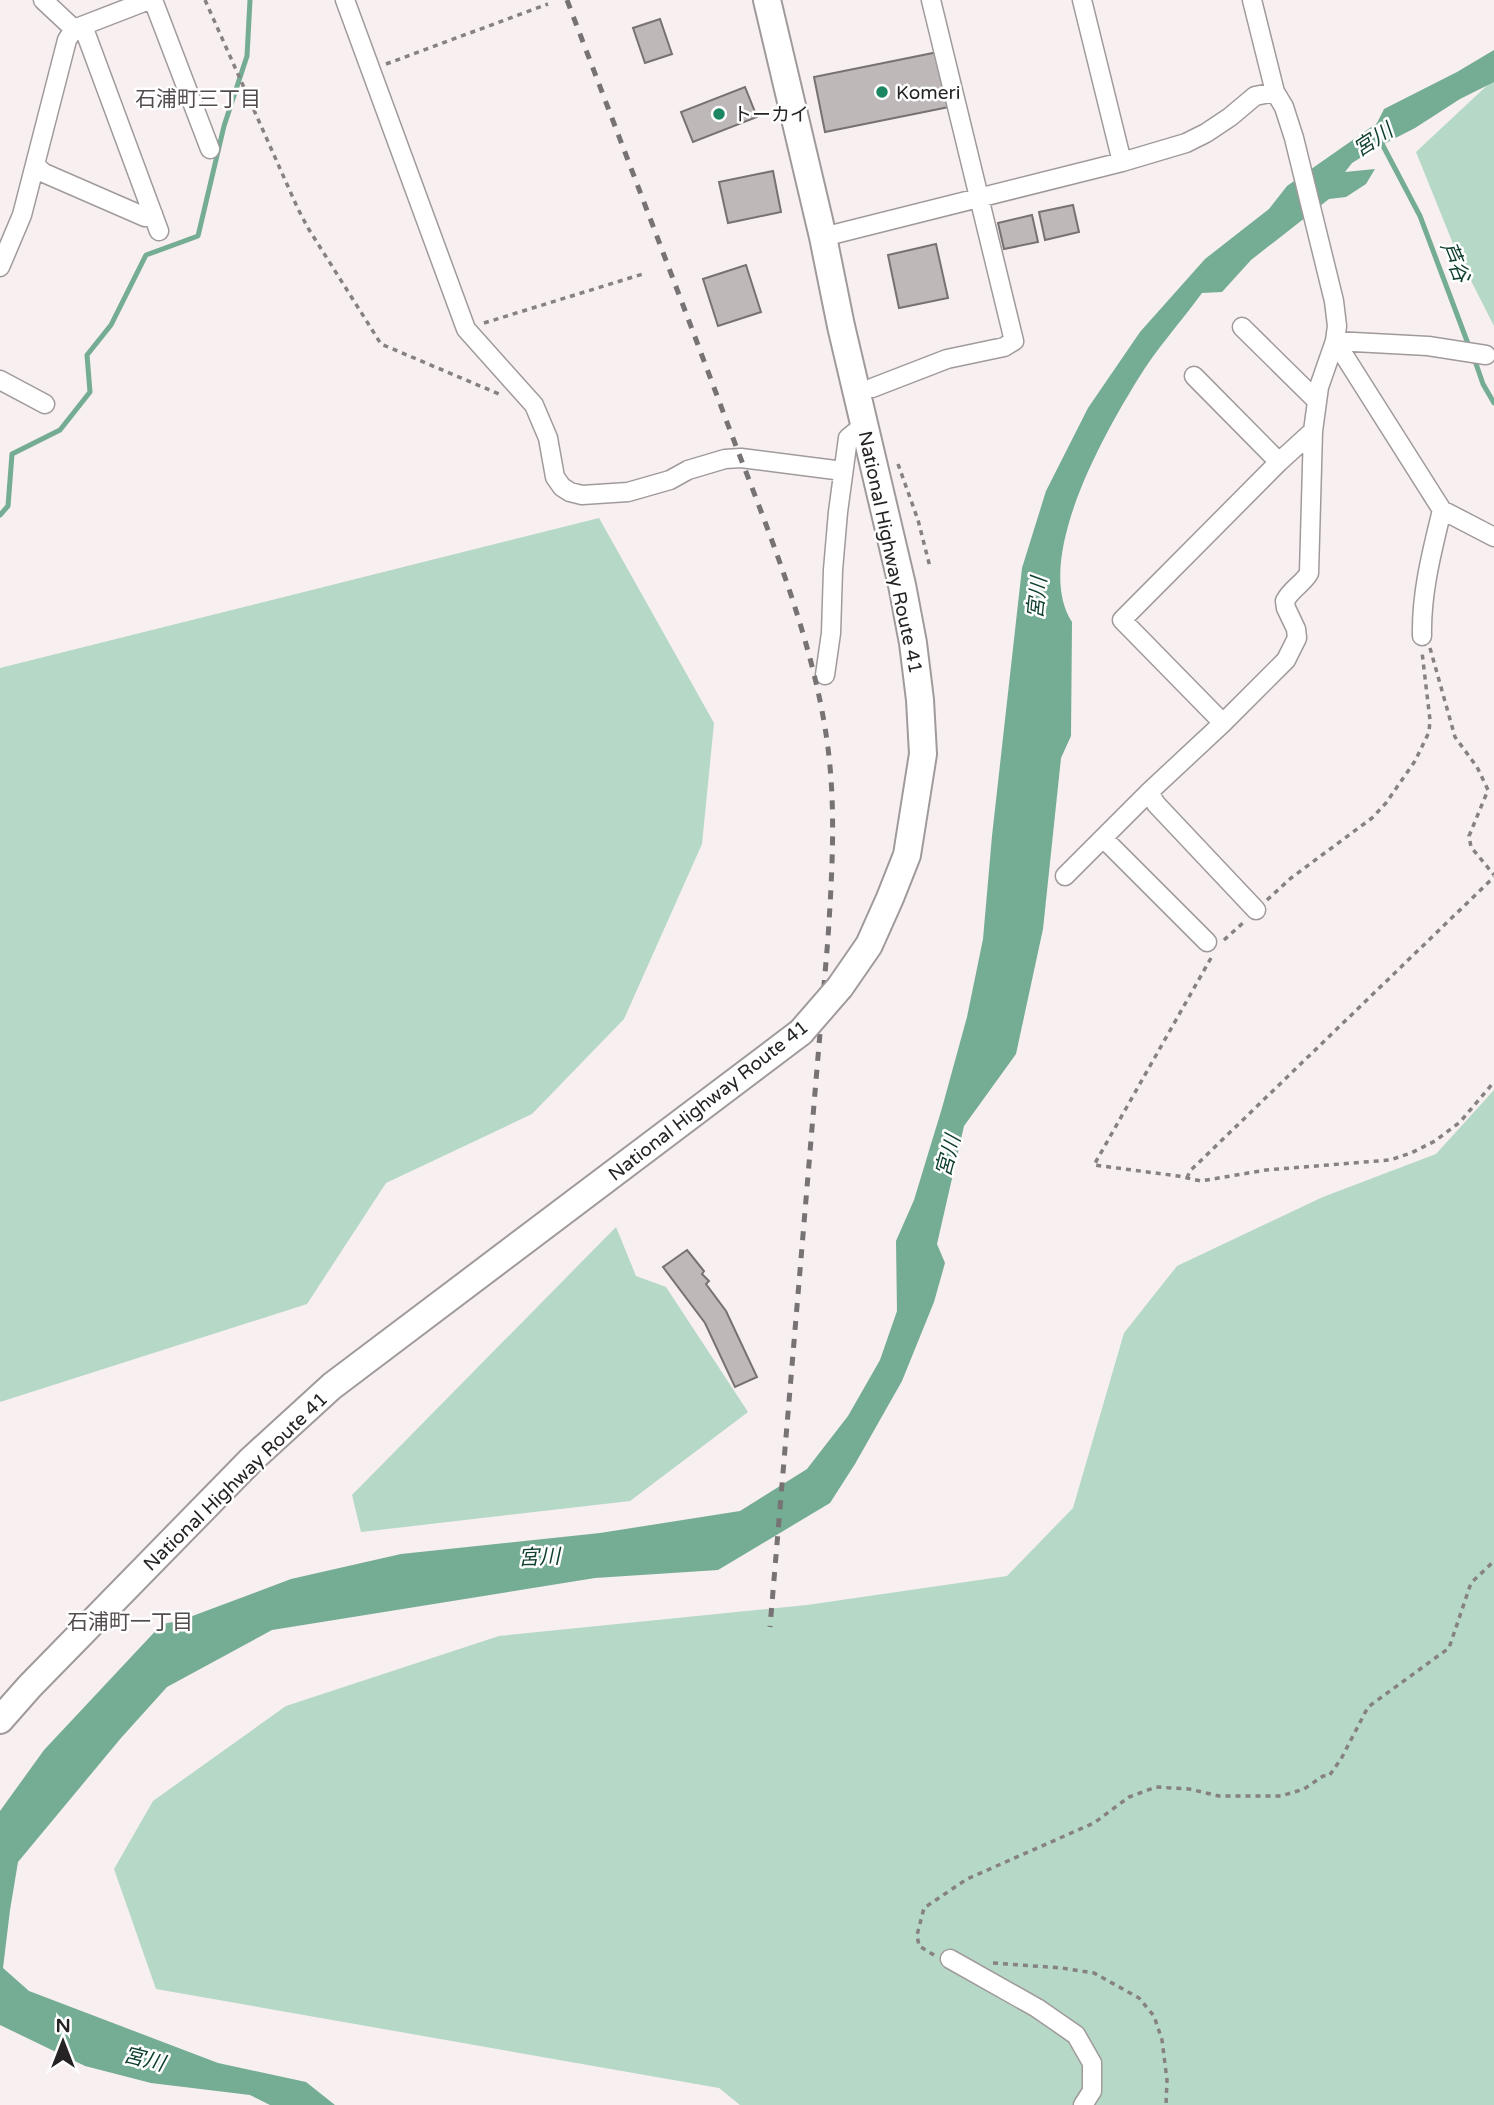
<svg xmlns="http://www.w3.org/2000/svg" width="1494" height="2105" viewBox="0 0 1494 2105" font-family="'Varela Round','Noto Sans JP',sans-serif">
	<style>
		.green { fill: #b5d8c7 }
		.water { fill: #75ac94 }
		.lines { fill: none; stroke-linecap: round; stroke-linejoin: round }
		.stream { stroke: #75ac94; stroke-width: 5 }
		.building { fill: #bfb8b9; stroke: #787172; stroke-width: 2 }
		.minor-casing { stroke: #a19a9b; stroke-width: 21 }
		.highway-casing { stroke: #a19a9b; stroke-width: 30 }
		.path { stroke: #878182; stroke-width: 3.5; stroke-dasharray: 5 5; stroke-linecap: butt }
		.minor { stroke: #fff; stroke-width: 18 }
		.highway { stroke: #fff; stroke-width: 26 }
		.rail { stroke: #777273; stroke-width: 5; stroke-dasharray: 9 9; stroke-linecap: butt }
		.highway-bridge-casing { stroke: #a19a9b; stroke-width: 30; stroke-linecap: butt }
		.highway-bridge { stroke: #fff; stroke-width: 26 }
		.poi-dot { fill: #1c8662; stroke: #fff; stroke-width: 2.5 }
		.labels { text-anchor: middle; stroke-width: 5; stroke-linejoin: round; paint-order: stroke }
		.poi-label { font-size: 19px; fill: #262324; stroke: #fff; text-anchor: start }
		.street-label { font-size: 19px; fill: #262324; stroke: #fff }
		.neighbourhood-label { font-size: 21px; fill: #534c4d; stroke: #fff }
		.water-label { font-size: 21px; font-style: italic; fill: #0f3f2d; stroke: #fff }
	</style>
	<rect width="100%" height="100%" fill="#f7eff0"/>
	<path class="green" d="M1494,79V326L1456,251L1416,152Z
		M599,518L714,723L702,844L624,1019L532,1114L386,1183L307,1304L0,1402V668Z
		M1494,1090V2105H740L719,2088L156,1989L114,1869L153,1801L286,1706L499,1636L807,1605L1007,1576L1073,1508L1124,1333L1177,1266L1323,1197L1436,1154Z
		M616,1227L636,1276L666,1287L748,1412L630,1501L361,1532L352,1495Z"/>
	<path class="water" d="M1494,50V82L1460,99L1415,128L1376,148L1352,163L1345,172L1375,169L1366,184L1346,197L1329,199L1251,260L1222,292L1202,293C1181,322 1156,349 1138,379C1104,434 1032,560 1072,622L1071,736L1061,758L1043,929L1016,1054L964,1126L937,1244L945,1263L934,1302L902,1381L855,1464L830,1503L718,1570L595,1578L272,1630L167,1687L121,1738L18,1862L10,1910L3,1968L29,1991L218,2063L306,2082L335,2105H270L250,2095L151,2083L85,2066L0,2025V1811L44,1750L162,1624L179,1621L291,1579L401,1554L600,1533L740,1511L807,1469L848,1416L880,1360L897,1311L896,1241L914,1200L942,1108L967,1017L983,939L992,836L1022,568L1046,491L1088,408L1140,332L1205,259L1269,209L1287,186L1377,123L1384,109L1457,72Z"/>
	<g class="lines">
		<path class="stream" d="M1380,140L1420,216L1470,349
			M1474,358L1483,384L1494,403
			M0,515L8,506L12,454L60,430L90,392L87,355L111,325L146,255L198,236L224,126L247,56L250,0"/>
	</g>
	<path class="building" d="M660,19L672,54L645,63L633,28Z
		M938,52L949,107L825,132L814,77Z
		M745,87L757,117L693,142L681,112Z
		M773,171L781,212L728,223L719,182Z
		M1073,205L1079,232L1045,240L1039,212Z
		M1032,215L1038,242L1004,249L998,223Z
		M936,244L948,298L899,308L888,255Z
		M746,265L761,312L718,326L703,279Z
		M687,1250L704,1271L702,1274L709,1281L706,1284L726,1311L757,1377L735,1387L705,1323L663,1267Z"/>
	<g class="lines">
		<g class="minor-casing">
			<path id="minor" d="M43,0L74,29
				M153,0L210,149
				M345,0L466,329L534,405L548,438L555,477L562,487L570,492L582,495L628,492L670,480L688,470L725,459L741,458L843,471
				M1082,0L1122,162
				M83,26L159,231
				M35,165L44,173L145,217L153,214
				M823,237L1122,162L1186,143L1206,133L1230,117L1255,96L1275,92
				M0,267L22,215L67,40L74,29L149,0
				M1242,327L1317,401
				M1335,341L1442,510L1494,537
				M1335,341L1428,346L1486,355
				M1194,376L1279,462
				M0,380L45,404
				M872,388L947,359L1004,347L1014,341L931,0
				M1422,636C1421,593 1432,551 1442,510
				M825,675L831,633L833,570L838,512L848,438L864,425
				M1223,723L1122,620L1279,462L1313,431
				M1149,792L1156,804L1256,910
				M1103,838L1207,942
				M1065,876L1149,792L1223,723L1286,660L1297,638L1296,629L1286,608L1285,601C1291,589 1303,584 1309,573L1313,431L1319,387L1335,341L1337,326L1334,301L1294,138L1284,107L1275,92L1252,0
				M950,1959L1037,2008L1076,2035L1092,2063V2091L1083,2105"/>
		</g>
		<g class="highway-casing">
			<path id="highway" d="M767,0L823,237L841,326L902,585L913,643L920,700L923,754L907,855L890,898L869,945L840,987
				M0,1720L30,1686L251,1460L332,1386L801,1032"/>
		</g>
		<path class="path" d="M205,0L298,209L308,228L381,344L499,394
			M386,64L548,4
			M484,323L646,273
			M898,464L918,520L930,567
			M1430,648L1455,737L1477,767L1488,790L1469,836L1471,847L1494,875
			M1267,900L1291,878L1372,818L1386,803L1415,761L1429,732L1430,720L1422,652
			M1224,940L1244,922
			M1211,958L1094,1165L1178,1176L1201,1181L1266,1170L1390,1160L1411,1153L1435,1141L1460,1122L1494,1082
			M1187,1178L1190,1171L1494,877
			M934,1955L919,1946L917,1935L924,1908L967,1879L1094,1823L1129,1797L1156,1787L1189,1789L1219,1796H1281L1304,1789L1323,1776H1329L1341,1759L1368,1707L1449,1648L1471,1583L1494,1561
			M993,1963L1062,1968L1094,1973L1139,1998L1154,2016L1162,2040L1167,2080L1166,2105"/>
		<use href="#minor" class="minor"/>
		<use href="#highway" class="highway"/>
		<path class="rail" d="M567,0C621,142 675,283 728,425C767,528 814,639 828,748C836,811 832,875 828,938L770,1627"/>
		<g class="highway-bridge-casing">
			<path id="highway-bridge" d="M801,1032L840,987"/>
		</g>
		<use href="#highway-bridge" class="highway-bridge"/>
	</g>
	<g class="poi-dot">
		<circle cx="882" cy="92" r="7"/>
		<circle cx="719" cy="114" r="7"/>
	</g>
	<g class="labels">
		<g class="poi-label">
			<text x="896" y="99">Komeri</text>
			<text x="733" y="121">トーカイ</text>
		</g>
		<g class="street-label">
			<text transform="translate(891 552) rotate(78)" y="7">National Highway Route 41</text>
			<text transform="translate(708 1100) rotate(-38)" y="7">National Highway Route 41</text>
			<text transform="translate(235 1481) rotate(-44)" y="7">National Highway Route 41</text>
		</g>
		<g class="neighbourhood-label">
			<text x="198" y="106">石浦町三丁目</text>
			<text x="130" y="1629">石浦町一丁目</text>
		</g>
		<g class="water-label">
			<text transform="translate(1373 140) rotate(-33)" y="7">宮川</text>
			<text transform="translate(1455 262) rotate(68)" y="7">芦谷</text>
			<text transform="translate(1037 598) rotate(-84)" y="7">宮川</text>
			<text transform="translate(948 1156) rotate(-75)" y="7">宮川</text>
			<text transform="translate(539 1557) rotate(-2)" y="7">宮川</text>
			<text transform="translate(144 2059) rotate(14)" y="7">宮川</text>
		</g>
	</g>
	<g transform="translate(63 2042)" stroke="#ffffff" stroke-width="5" paint-order="stroke">
	<path d="M0-5L12 26L0 18L-12 26Z" fill="#262324"/>
	<text y="-10" font-size="19" font-weight="bold" text-anchor="middle" fill="#262324">N</text>
	</g>
</svg>
